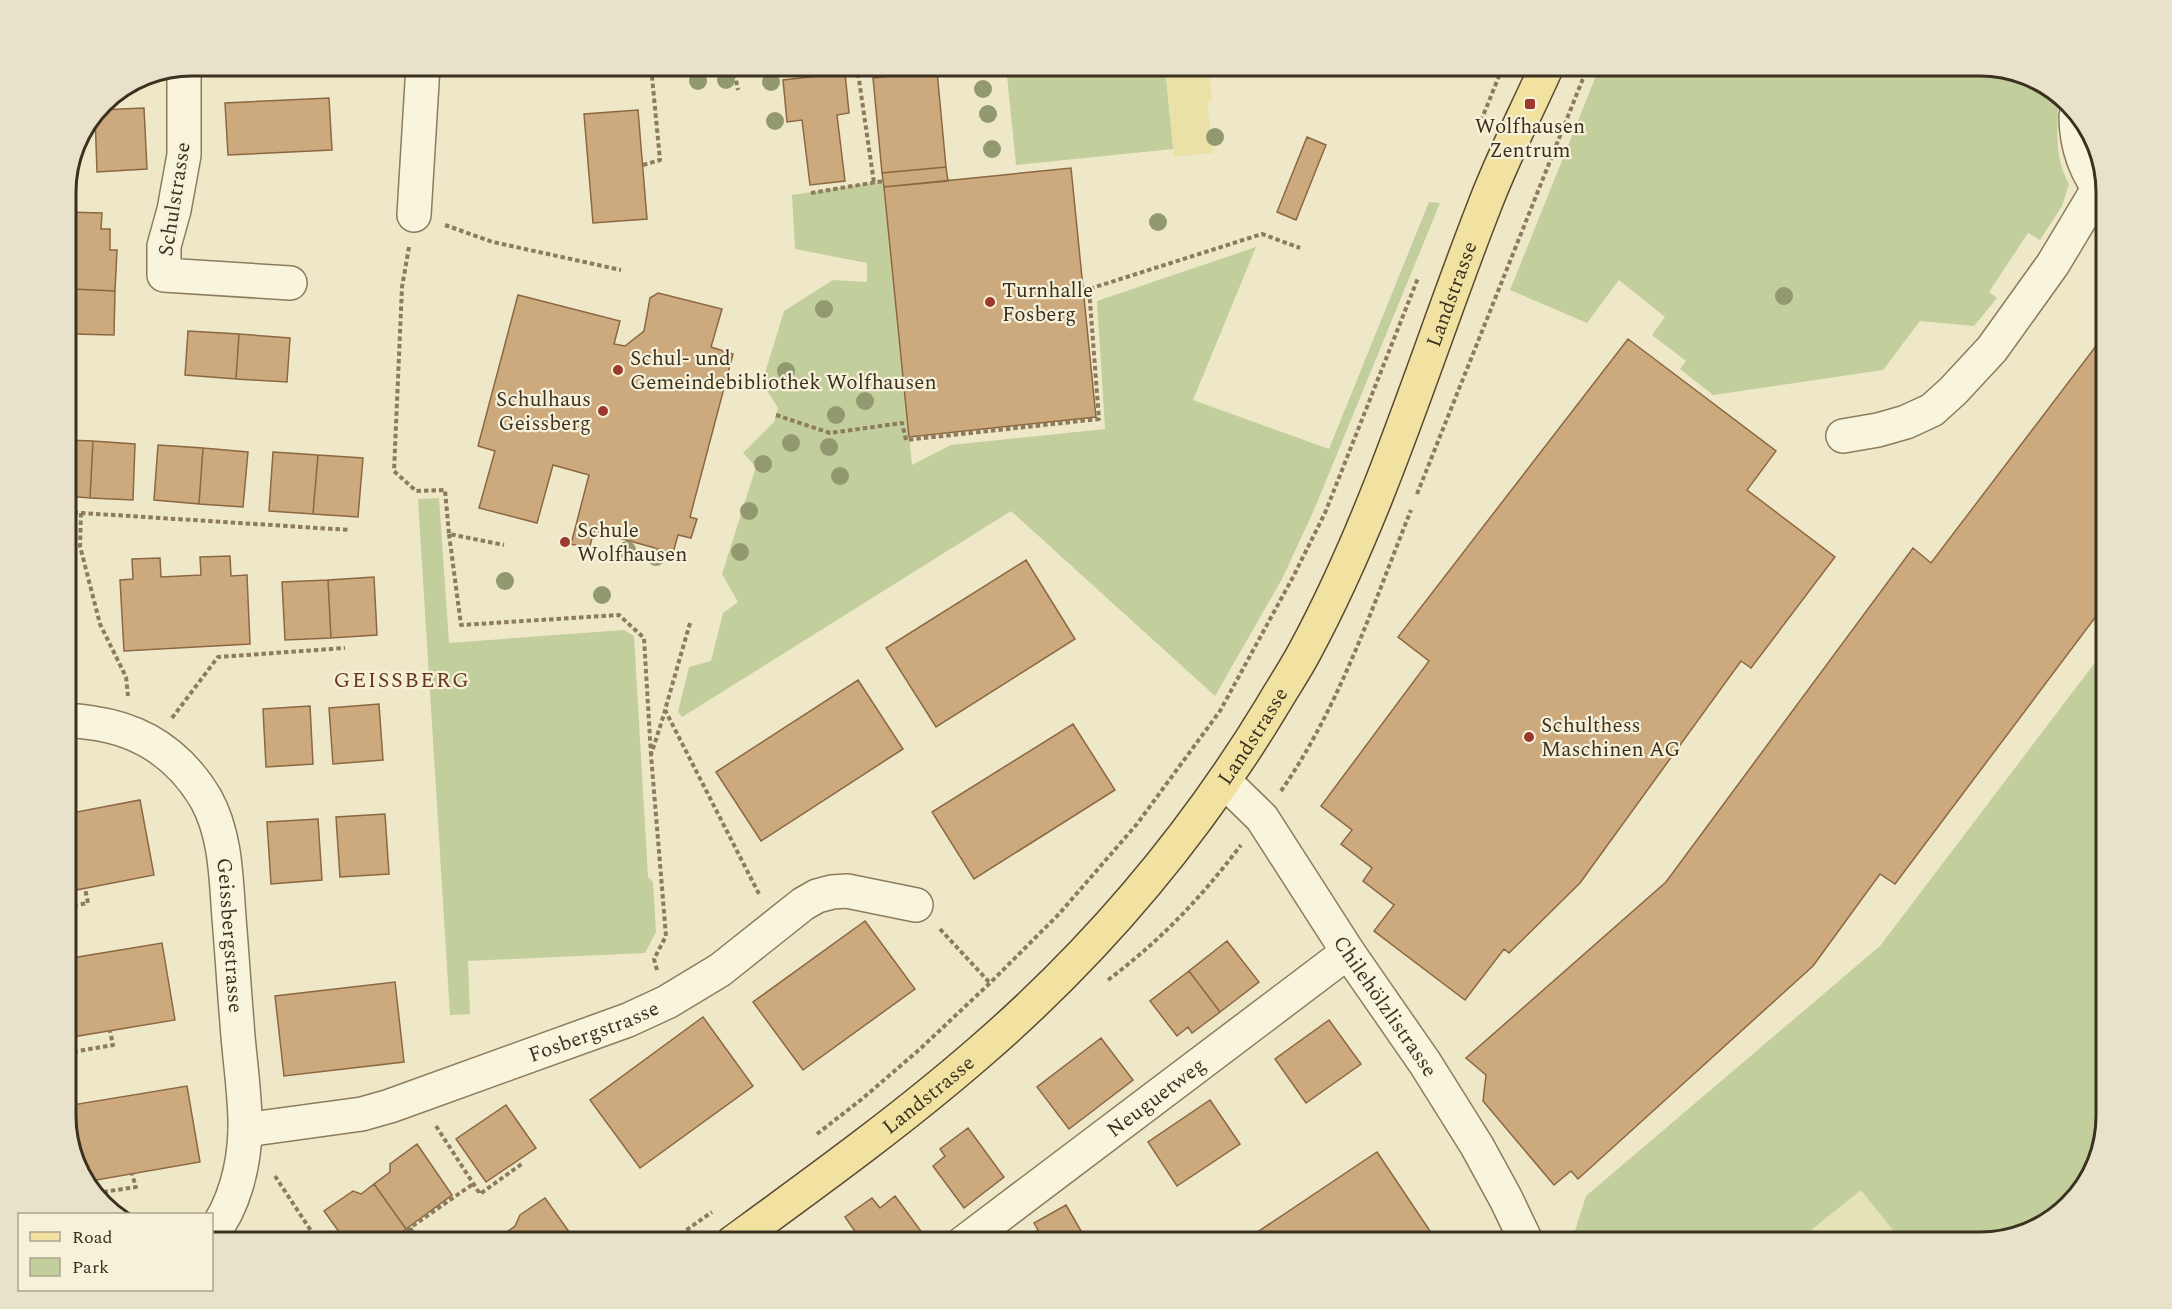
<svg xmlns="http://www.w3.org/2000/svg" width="2172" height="1309" viewBox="0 0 2172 1309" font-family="Spectral,serif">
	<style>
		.farmland { fill: #e5e3b6 }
		.green { fill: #c2ce9c }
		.sand { fill: #eae1a6 }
		.building { fill: #cda97e; stroke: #8b6842; stroke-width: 1.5 }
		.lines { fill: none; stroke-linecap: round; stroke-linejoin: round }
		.minor-casing { stroke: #8c7b5d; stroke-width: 36 }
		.major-casing { stroke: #5a4931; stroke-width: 36 }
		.path { stroke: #8c7b5d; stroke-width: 4; stroke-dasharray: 4.5 3; stroke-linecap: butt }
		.minor { stroke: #f9f4dc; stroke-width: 33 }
		.major { stroke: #f1e2a1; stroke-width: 33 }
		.tree { fill: #92996f }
		.poi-dot { fill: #9b392c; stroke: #f6f1d8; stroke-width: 2 }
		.labels { text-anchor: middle; stroke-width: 4.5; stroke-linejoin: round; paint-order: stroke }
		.poi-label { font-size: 21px; fill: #3c3120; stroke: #f6f1d8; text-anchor: start }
		.street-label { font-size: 21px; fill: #3c3120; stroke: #f6f1d8 }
		.neighbourhood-label { font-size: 22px; letter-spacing: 1.5px; fill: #69381f; stroke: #f6f1d8 }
		.rim { fill: none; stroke: #3c3120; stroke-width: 3 }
	</style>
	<rect width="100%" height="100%" fill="#efe8c8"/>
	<path class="farmland" d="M1861,1190L1903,1243H1795Z"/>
	<path class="green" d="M1006,66H1165L1173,149L1016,165Z
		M1600,66H1980L2043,83L2056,96L2052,100L2058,104C2057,133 2055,159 2069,184L2062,206L2040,240L2028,233L1989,292L1997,298L1974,326L1920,321L1883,370L1713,395L1680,369L1686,361L1652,335L1665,317L1619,280L1587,323L1510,290Z
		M883,181L912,465L951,445L1105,429L1097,301L1256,247L1193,400L1329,449L1429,202L1440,203L1314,510L1282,579L1215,696L1011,511L682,717L678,712L689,667L711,661L723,613L738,602L722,574L756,467L743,453L774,422L778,408L762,383L784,311L833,280L867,282V263L795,249L792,195Z
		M439,498L449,643L624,630L634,636L648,877L653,882L656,932L645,953L468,961L470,1014L450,1015L418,499Z
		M2106,648V1117L2093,1166L2082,1176L2088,1181L2043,1226L1980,1243H1903L1861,1190L1795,1243H1571L1586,1196L1880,946Z"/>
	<path class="sand" d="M1165,66H1209L1212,101L1207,102L1213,153L1174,157Z"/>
	<path class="building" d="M937,71L946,167L882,173L873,78Z
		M845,73L849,113L837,115L845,181L810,185L802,120L787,122L783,80Z
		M329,98L332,150L228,155L225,103Z
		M144,108L147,169L97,172L95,115L98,110Z
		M638,110L647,219L593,223L584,114Z
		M1307,137L1326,145L1296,220L1277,212Z
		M946,167L948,181L884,187L882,173Z
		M1071,168L1096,417L909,437L884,187Z
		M66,212L102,213L101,229H110V250H117L115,291L73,289L74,267H66Z
		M73,289L115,291L114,335L72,334Z
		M658,293L722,309L711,347L733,354L690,517L697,519L691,538L678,535L673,553L594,531L589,549L571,544L589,475L553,465L537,523L479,508L495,451L478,446L518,295L620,321L614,344L625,346L644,331L650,298Z
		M188,331L239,334L236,379L185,375Z
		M239,334L290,338L287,382L236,379Z
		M1628,339L1776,451L1747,490L1835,557L1751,668L1741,661L1580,883L1509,953L1504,949L1465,1000L1374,931L1394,905L1363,881L1372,868L1341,844L1352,830L1321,806L1429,661L1398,637Z
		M2099,342L2106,348V603L1895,884L1880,874L1813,966L1578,1179L1571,1171L1554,1185L1483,1101L1486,1075L1466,1058L1666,882L1913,548L1931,563Z
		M66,440L93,441L90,498L66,496Z
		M93,441L135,444L133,500L90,498Z
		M158,445L203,448L199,504L154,500Z
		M203,448L248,452L243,507L199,504Z
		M273,452L318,455L313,514L269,511Z
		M318,455L363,458L358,517L313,514Z
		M230,556L231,576L247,575L250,644L124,651L120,580L133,579L132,559L160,558L161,577L201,575L200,557Z
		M1026,560L1075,639L936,727L886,648Z
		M374,577L377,635L331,638L328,580Z
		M328,580L331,638L285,640L282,582Z
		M66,616L74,631L66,635Z
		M858,680L903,749L761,841L716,772Z
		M379,704L383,760L333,764L329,708Z
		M310,706L313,764L266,767L263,709Z
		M1073,724L1115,790L974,879L932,812Z
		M140,800L154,875L66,892V814Z
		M385,814L389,874L340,877L336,817Z
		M318,819L322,880L271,884L267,822Z
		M865,921L915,989L803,1070L753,1002Z
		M1227,941L1259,982L1220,1012L1189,971Z
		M162,943L175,1020L66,1038V959Z
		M1189,971L1220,1012L1192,1033L1188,1027L1177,1036L1150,1001Z
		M395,982L404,1062L284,1076L275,996Z
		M703,1017L753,1086L640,1168L590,1100Z
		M1329,1020L1361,1064L1306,1103L1275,1059Z
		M1101,1038L1133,1080L1069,1129L1037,1087Z
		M187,1086L200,1162L85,1182L83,1180L69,1134L66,1106Z
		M1210,1100L1240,1144L1177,1186L1148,1142Z
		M506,1105L536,1148L486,1182L456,1139Z
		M968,1128L1004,1177L964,1208L933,1166L945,1156L940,1149Z
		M417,1144L452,1195L406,1229L374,1184L390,1172V1164Z
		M1377,1152L1438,1243H1241Z
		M374,1184L406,1229L385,1243H347L324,1211L353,1191L361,1194Z
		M895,1196L926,1238L919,1243H863L845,1217L872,1198L880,1208Z
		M545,1198L577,1243H508L503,1235L515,1226L520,1215Z
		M1066,1205L1088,1243H1018L1038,1230L1034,1223Z
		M503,1235L508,1243H492Z"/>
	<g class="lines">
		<g class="minor-casing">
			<g id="minor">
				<path d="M184,68V155L174,210L164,246V275L290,283"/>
				<path d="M2076,116C2076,147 2086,174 2106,198"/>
				<path d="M414,215L423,66"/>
				<path d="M1843,436L1878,430L1906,422L1932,410L1953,391L1992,349L2053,264L2098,189"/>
				<path id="s1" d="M66,721C75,720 84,722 93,723C143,730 180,755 206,799C226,835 226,878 229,918C232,953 234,988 237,1023C239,1057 246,1098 245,1131C244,1166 234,1207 212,1234"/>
				<path id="s2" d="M1224,781L1262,818L1348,952L1425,1063L1477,1146L1506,1199L1527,1243"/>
				<path id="s3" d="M245,1130L362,1114L390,1106L628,1020L667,1002L720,970L803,904L817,896L832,892L847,891L916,905"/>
				<path id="s4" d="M963,1243L1348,952"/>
			</g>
		</g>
		<g class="major-casing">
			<g id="major">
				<path id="s5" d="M732,1243C817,1181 903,1119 982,1050C1095,952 1194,835 1271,708C1282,689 1295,670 1305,651C1381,510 1426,355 1484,207C1502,159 1526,113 1547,66"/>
			</g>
		</g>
		<path class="path" d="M733,66L738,90
			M857,66L874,183
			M457,75L656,66
			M1481,121L1503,66
			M643,165L660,160L651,66
			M811,193L883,181
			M445,225L493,242L621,270
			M409,247L402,287L394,471L416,491L445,490L449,534L504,545
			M776,415L830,433L902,423L906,440L1099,419L1089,289L1262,234L1300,248
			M1417,494L1588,66
			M66,512L350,530
			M81,513L80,546L100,624L126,677L128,696
			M449,534L461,625L619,615L644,638L651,755
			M690,623L665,710L760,896
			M172,718L218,657L345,648
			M1281,791C1340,706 1373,605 1411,510
			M66,907L88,903L85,888
			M940,929L990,983
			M657,970L654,959L666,936L651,755L665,711
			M1108,980C1162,939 1200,899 1241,845
			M66,1053L113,1045L110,1031
			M436,1126L480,1194L523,1163
			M817,1134L862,1099L920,1049L990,983L1059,914L1137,824L1220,711L1293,577L1325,513L1418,278
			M275,1176L319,1243
			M96,1193L136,1187L132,1174
			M410,1228L420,1243
			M388,1243L473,1184
			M668,1243L712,1212"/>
		<use href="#minor" class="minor"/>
		<use href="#major" class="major"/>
	</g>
	<g class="tree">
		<circle cx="726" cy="80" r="9"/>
		<circle cx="698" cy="81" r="9"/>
		<circle cx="771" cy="82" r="9"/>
		<circle cx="983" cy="89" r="9"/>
		<circle cx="988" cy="114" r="9"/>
		<circle cx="775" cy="121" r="9"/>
		<circle cx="1215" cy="137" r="9"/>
		<circle cx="992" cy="149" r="9"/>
		<circle cx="1158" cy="222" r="9"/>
		<circle cx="1784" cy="296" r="9"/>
		<circle cx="824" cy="309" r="9"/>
		<circle cx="786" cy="371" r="9"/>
		<circle cx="865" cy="401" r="9"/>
		<circle cx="836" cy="415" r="9"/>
		<circle cx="791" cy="443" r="9"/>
		<circle cx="829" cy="447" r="9"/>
		<circle cx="763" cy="464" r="9"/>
		<circle cx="840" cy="476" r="9"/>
		<circle cx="749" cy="511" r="9"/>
		<circle cx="627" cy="550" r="9"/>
		<circle cx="740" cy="552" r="9"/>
		<circle cx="656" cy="557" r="9"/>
		<circle cx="505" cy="581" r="9"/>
		<circle cx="602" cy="595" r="9"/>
	</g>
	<g class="poi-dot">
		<rect x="1524" y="98" width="12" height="12" rx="3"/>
		<circle cx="990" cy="302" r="6"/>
		<circle cx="618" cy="370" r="6"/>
		<circle cx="603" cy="411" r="6"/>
		<circle cx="565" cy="542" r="6"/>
		<circle cx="1529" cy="737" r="6"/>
	</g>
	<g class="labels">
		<g class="poi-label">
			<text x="1530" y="133" text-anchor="middle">Wolfhausen<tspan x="1530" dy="24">Zentrum</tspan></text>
			<text x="1002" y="297">Turnhalle<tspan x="1002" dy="24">Fosberg</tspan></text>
			<text x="630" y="365">Schul- und<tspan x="630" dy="24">Gemeindebibliothek Wolfhausen</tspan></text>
			<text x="591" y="406" text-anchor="end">Schulhaus<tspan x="591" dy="24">Geissberg</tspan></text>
			<text x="577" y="537">Schule<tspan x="577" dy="24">Wolfhausen</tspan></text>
			<text x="1541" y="732">Schulthess<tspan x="1541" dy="24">Maschinen AG</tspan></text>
		</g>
		<g class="street-label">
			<text transform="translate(174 199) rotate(-81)" y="7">Schulstrasse</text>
			<text dy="7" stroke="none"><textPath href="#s5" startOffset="1218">Landstrasse</textPath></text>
			<text dy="7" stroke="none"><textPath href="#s5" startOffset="732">Landstrasse</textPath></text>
			<text dy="7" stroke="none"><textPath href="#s1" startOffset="308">Geissbergstrasse</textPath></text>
			<text dy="7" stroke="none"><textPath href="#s2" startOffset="278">Chilehölzlistrasse</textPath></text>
			<text dy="7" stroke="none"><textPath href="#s3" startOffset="364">Fosbergstrasse</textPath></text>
			<text dy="7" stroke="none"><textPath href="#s5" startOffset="246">Landstrasse</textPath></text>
			<text dy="7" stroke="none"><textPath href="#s4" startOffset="242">Neuguetweg</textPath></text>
		</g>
		<g class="neighbourhood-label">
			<text x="402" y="687">GEISSBERG</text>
		</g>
	</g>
	<path d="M0 0H2172V1309H0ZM192 76H1980A116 116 0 0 1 2096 192V1116A116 116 0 0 1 1980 1232H192A116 116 0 0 1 76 1116V192A116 116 0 0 1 192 76Z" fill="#e7e2c9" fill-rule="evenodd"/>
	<path class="rim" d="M192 76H1980A116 116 0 0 1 2096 192V1116A116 116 0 0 1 1980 1232H192A116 116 0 0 1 76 1116V192A116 116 0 0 1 192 76Z"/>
	<rect x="18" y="1213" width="195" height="78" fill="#f6f1d8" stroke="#aca48e" stroke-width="1.5"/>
	<rect x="30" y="1232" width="30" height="9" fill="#f1e2a1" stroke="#aca48e" stroke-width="1.5"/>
	<text x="72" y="1243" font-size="18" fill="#3c3120">Road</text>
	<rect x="30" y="1258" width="30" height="18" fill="#c2ce9c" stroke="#aca48e" stroke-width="1.5"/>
	<text x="72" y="1273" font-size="18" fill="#3c3120">Park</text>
</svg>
